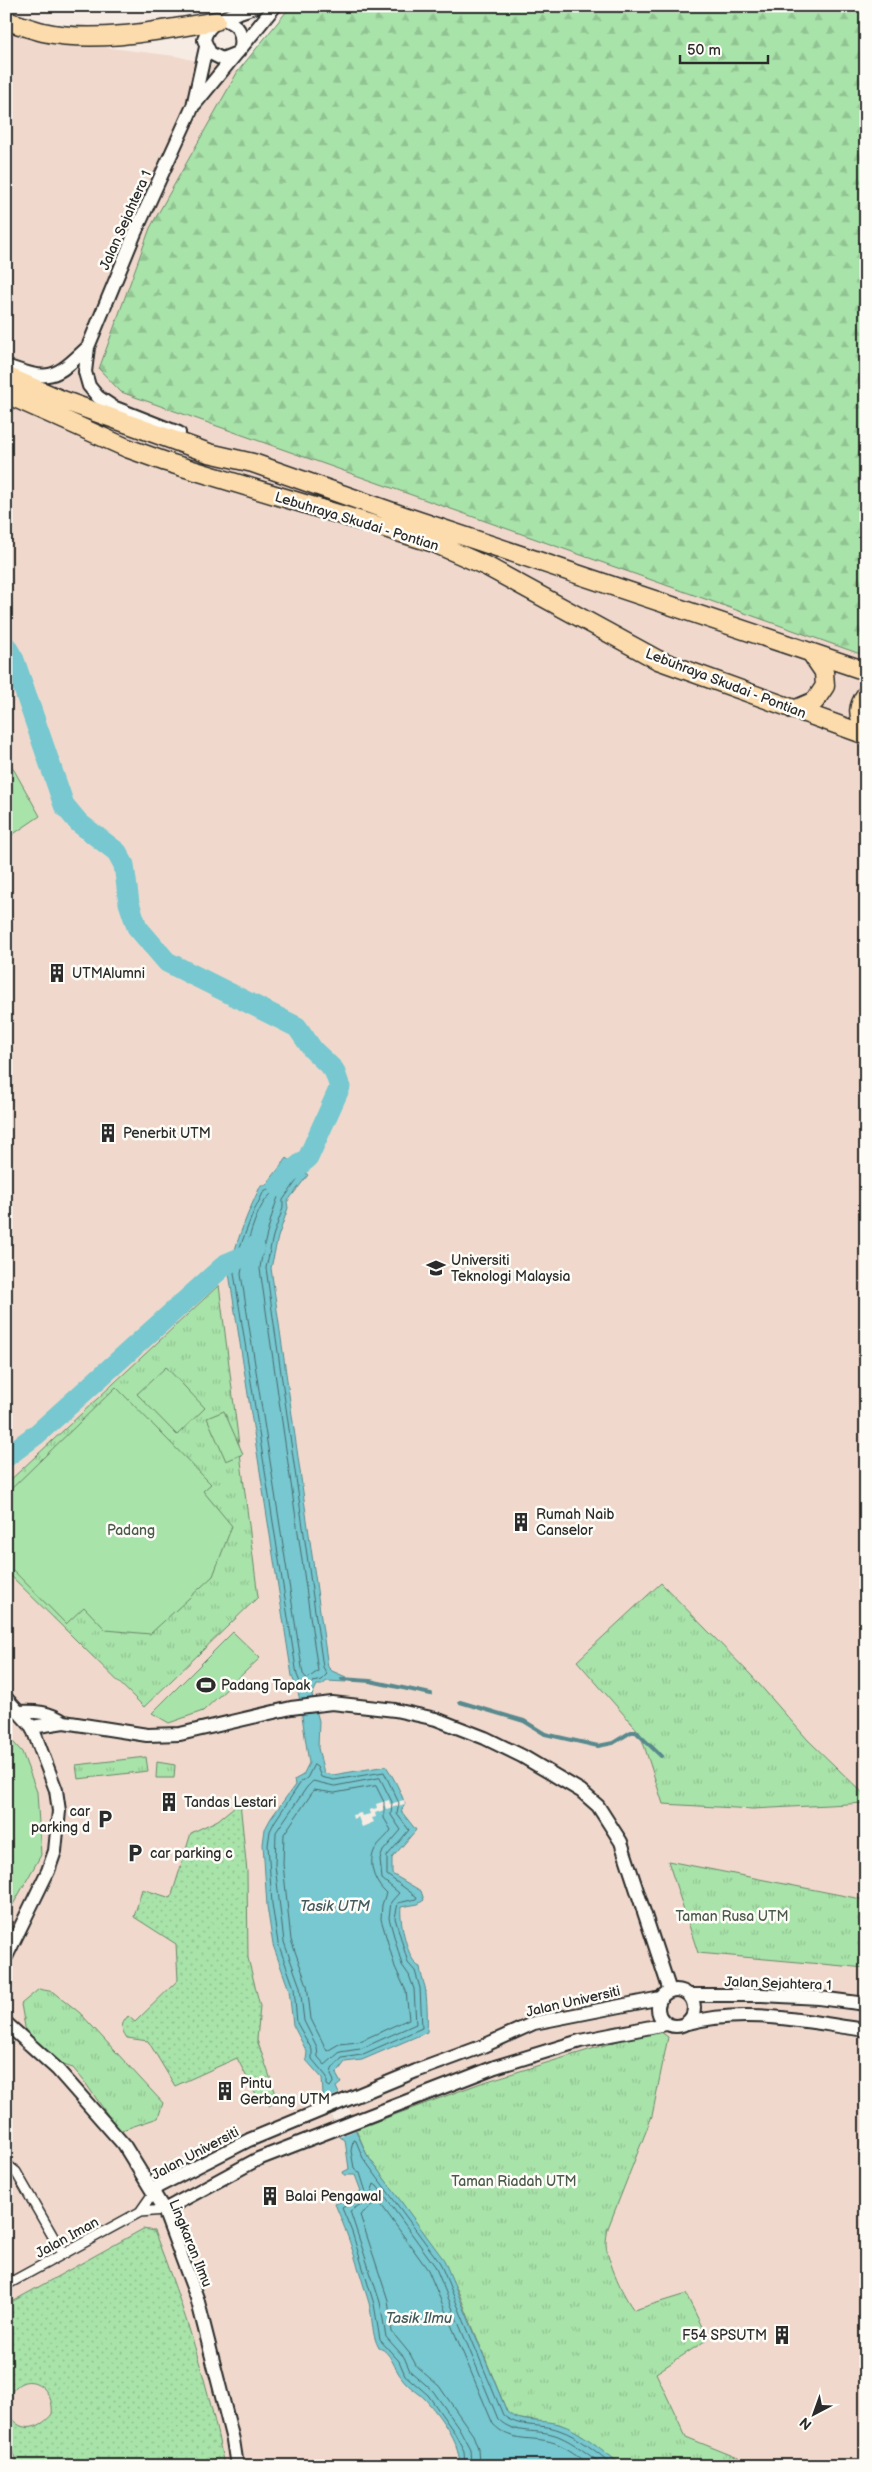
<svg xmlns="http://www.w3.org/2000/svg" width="872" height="2472" viewBox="0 0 872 2472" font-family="'Balsamiq Sans',sans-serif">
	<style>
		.built { fill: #f0d9cc }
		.grass { fill: url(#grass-dots); stroke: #6a876a }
		.forest { fill: url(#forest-firs); stroke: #6a876a }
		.park { fill: url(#park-tufts); stroke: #6a876a }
		.pitch { fill: #a8e3a9; stroke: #6a876a }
		.water { fill: #77c8d0; stroke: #59898e }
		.pier { fill: #f7ece3 }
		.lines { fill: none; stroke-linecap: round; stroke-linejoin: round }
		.shore { stroke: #496a6d; stroke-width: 1 }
		.stream { stroke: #59898e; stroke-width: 4 }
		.river { stroke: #77c8d0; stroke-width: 21 }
		.street-casing { stroke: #2b2b2b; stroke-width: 12 }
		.secondary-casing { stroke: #2b2b2b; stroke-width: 16 }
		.highway-casing { stroke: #2b2b2b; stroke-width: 21 }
		.street { stroke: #fdfcf7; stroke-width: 9 }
		.secondary { stroke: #fdfcf7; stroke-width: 12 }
		.highway { stroke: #fcdcac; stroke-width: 18 }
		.labels { text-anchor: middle; stroke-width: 5; stroke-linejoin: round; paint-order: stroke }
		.street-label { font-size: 14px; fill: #2b2b2b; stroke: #fdfcf7 }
		.poi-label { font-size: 14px; fill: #2b2b2b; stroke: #fdfcf7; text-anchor: start }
		.park-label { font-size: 14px; fill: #4a594a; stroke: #fdfcf7 }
		.water-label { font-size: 15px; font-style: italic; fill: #425a5d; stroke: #fdfcf7 }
	</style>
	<defs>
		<pattern id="grass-dots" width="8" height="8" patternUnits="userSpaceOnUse" patternTransform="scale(1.25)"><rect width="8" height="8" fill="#a8e3a9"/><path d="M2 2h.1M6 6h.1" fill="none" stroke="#91c392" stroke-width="1.8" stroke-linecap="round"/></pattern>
		<pattern id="forest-firs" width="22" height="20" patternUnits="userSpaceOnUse" patternTransform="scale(1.25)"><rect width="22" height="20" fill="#a8e3a9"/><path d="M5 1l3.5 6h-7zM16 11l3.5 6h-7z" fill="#91c392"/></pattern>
		<pattern id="park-tufts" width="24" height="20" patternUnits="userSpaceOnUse" patternTransform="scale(1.25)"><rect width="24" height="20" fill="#a8e3a9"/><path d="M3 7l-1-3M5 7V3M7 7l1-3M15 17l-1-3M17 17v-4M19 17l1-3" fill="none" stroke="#91c392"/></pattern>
	</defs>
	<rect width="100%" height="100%" fill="#f7ece3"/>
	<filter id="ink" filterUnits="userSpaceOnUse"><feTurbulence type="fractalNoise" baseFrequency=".02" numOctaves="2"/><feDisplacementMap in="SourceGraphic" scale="10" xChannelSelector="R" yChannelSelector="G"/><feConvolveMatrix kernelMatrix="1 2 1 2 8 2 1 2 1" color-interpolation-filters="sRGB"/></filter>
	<g filter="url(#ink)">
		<path class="built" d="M291,6H866V2466H6V28L55,41L176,56L238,71Z"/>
		<path class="grass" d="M240,1802L247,1872L248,1958L260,2006L257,2040L278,2100L269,2106L264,2093L257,2097L237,2058L175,2086L148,2041L127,2038C120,2028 121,2024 128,2016L135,2022L178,1980L176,1944L134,1917L142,1889L171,1898L191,1833L218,1820Z
			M143,2229L154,2231C184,2307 209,2385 224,2466H19L6,2440V2422L12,2419C24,2434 42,2427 52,2414C55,2388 27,2368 11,2393C7,2399 8,2405 6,2411V2305Z"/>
		<path class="forest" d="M291,6H866V656L121,392L99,369L150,228L238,71Z"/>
		<path class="park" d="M219,1285L258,1597L144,1707L6,1571V1484Z
			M661,1583L751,1675L808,1740L866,1796V1803L753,1809L663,1804L640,1733L577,1661Z
			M146,1757L148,1771L78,1779L76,1765Z
			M157,1762L175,1765L174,1778H156Z
			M668,1861L866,1900V1968L698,1953Z
			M39,1989L54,1992L80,2013L163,2103L158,2118L119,2131L84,2081L73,2068L60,2064L26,2033L21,2004Z
			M657,2029L668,2037L652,2116L608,2228C607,2234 606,2239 606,2244C607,2260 624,2298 634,2310L686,2294L708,2339L656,2373L686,2437L758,2466H623L579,2434L559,2424L513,2418L507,2412L458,2291L423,2233L367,2155L356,2129L481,2083Z"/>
		<path class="pitch" d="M6,756L40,816L6,839Z
			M166,1367L205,1408L177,1435L137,1394Z
			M116,1387L211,1484L203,1491L232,1526L213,1576L150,1634L106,1630L84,1607L66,1624L6,1563V1494Z
			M224,1411L243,1454L226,1461L207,1418Z
			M233,1632L260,1658L203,1711L169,1723L152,1713Z
			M6,1734L22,1752L37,1792L41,1855L6,1917Z"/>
		<path class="water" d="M287,1158L308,1175L287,1202L288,1208L278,1237L271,1268L328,1667L332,1671L346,1677V1682L327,1681L322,1685H317L312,1695L319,1721L318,1748L324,1773L333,1775L386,1766C394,1778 400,1790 405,1804L401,1811L416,1830L392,1858V1874L421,1891L424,1900L418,1904L401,1907C399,1919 408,1963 420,1967C421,1975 423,1980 425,1987C427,1997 428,2021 427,2032L362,2060L345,2062L336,2074L341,2083L336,2087L367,2155L444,2260L507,2412C520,2424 542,2419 559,2424C582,2431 604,2452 623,2466H462L460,2463C458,2441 440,2416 425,2399C418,2392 408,2387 402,2378C394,2369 391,2351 379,2348C371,2334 373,2318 369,2303C359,2270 349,2236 335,2204L361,2191L355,2175H344L343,2172L349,2169L345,2140L340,2137L323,2095L322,2078L306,2060L307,2052L293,2025L289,1990L273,1945L267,1906L263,1844L265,1829L271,1818L295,1785L294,1780L303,1775L309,1763L299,1696L292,1676L229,1273C236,1241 247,1214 261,1185H266Z"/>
		<path class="pier" d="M389,1800L390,1804L404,1800L405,1804L386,1809L385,1806H383L384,1810L375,1813L376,1817L372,1818L374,1822L362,1827L358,1817L353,1819L352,1815L361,1813L362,1816L370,1814L369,1810L377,1808L376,1804Z
			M342,2092L358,2129L340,2137L324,2100Z"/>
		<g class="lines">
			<path class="shore" d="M289,1166L300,1176L283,1200V1208L273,1236L266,1268L323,1667L327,1674L321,1680L313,1682L305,1694L297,1675L234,1273L240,1247L253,1213L264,1191L270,1188Z
				M277,1189L281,1191C274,1202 261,1255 260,1269L318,1671L307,1679L303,1674L241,1274C245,1252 253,1214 268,1197C271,1194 274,1192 277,1189Z
				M314,1765L317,1767L321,1777L334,1780L384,1772L399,1803L397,1814L409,1830L387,1856V1875L417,1897L416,1899L398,1903L395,1918L408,1963L415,1971L420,1988L422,2028L361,2055L342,2058L332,2069L331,2075L334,2081L330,2087L327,2085V2077L312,2059V2050L297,2023L294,1988L278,1943L272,1904L268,1845L270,1831L275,1821L301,1782L307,1778Z
				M380,1778L392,1802L391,1815L401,1830L383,1851L380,1859L382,1879L399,1893L391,1902L389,1918L402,1965L409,1975L414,1989L416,2024L360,2049L340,2052L325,2065L318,2057L317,2047L304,2021L300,1987L284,1942L275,1865L276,1832L307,1787L313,1781L334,1786Z
				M376,1786L384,1802V1818L391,1830C387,1837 379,1842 375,1849C367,1864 375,1883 386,1893L382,1905L381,1919L395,1967L406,1991L409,2019L358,2042L339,2044L327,2051L311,2019L307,1985L291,1940L283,1864L284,1834L314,1790L334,1793Z
				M465,2466L464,2451L454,2432L428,2395L405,2375L399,2361L380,2340L374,2304L352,2232L342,2208L364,2196L366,2192L360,2173L354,2168L351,2151L353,2140L356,2141L363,2158L440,2263L503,2415C518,2429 541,2423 559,2430C580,2437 597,2453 615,2466
				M471,2466L470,2449L459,2428L433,2391L410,2371L404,2357L386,2337L380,2302L350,2211L369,2199L374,2184L377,2186L435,2266L498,2419C515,2436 537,2428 558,2436C575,2443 589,2455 604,2466
				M479,2466L478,2448L473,2435L439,2386L417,2367L410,2354L392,2332L388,2300L360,2215L377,2202L380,2203L428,2270L493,2424C512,2444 531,2435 555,2443C568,2448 580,2457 591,2466"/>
			<path class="stream" d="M342,1679L370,1681L431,1694
				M460,1702L524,1721L545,1734L598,1746L613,1743L631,1732H636L661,1756"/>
			<path class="river" d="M6,646L14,660L64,805L79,823L117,852L124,865L129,903L137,927L167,962L297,1027L313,1050L334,1070L340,1087L308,1158L287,1175L279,1187
				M6,1457L37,1434L226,1264L252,1253L254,1247"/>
			<g class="street-casing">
				<path id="street" d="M74,6H80
					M6,2164L16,2172L63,2254
					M140,2212L154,2192
					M6,2285L140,2212L164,2210
					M6,2462L8,2466"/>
			</g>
			<g class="secondary-casing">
				<path id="secondary" d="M257,6C238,14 208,17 204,40L210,53L222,59L237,53L275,6
					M224,19C238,25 243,32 241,47
					M195,104L236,54
					M6,366C51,382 54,379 88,347
					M179,433L113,407L98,397L89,386L85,372L88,347L135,233L193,106L206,47
					M6,1698L32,1727L56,1790L59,1811L55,1851L48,1871L6,1957
					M18,1712C36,1711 49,1712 64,1722
					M32,1727L64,1722L147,1735L180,1734L291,1708L332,1703L395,1710L436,1719L485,1738L522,1756L581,1791L598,1806L621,1842L670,1991
					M658 2008a18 18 0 1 1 36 0a18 18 0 1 1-36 0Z
					M690,1995H762L819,1998L866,2004
					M6,2023L57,2069L124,2145L164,2210L197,2298L233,2440L237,2466
					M688,2023C748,2007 806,2022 866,2030
					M154,2192L157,2187L249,2140L416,2071L481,2047L534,2023L661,1998
					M164,2210L258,2159L495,2067L580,2041L666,2024"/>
			</g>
			<g class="highway-casing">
				<path id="highway" d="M6,21C18,24 31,29 43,32C96,44 163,30 216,21
					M6,376L62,400L209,453L253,463L401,515L866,671
					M6,394L127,448L166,462L434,543L488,567L658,660L866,735
					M866,694C858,706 856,715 866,726
					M794,710L815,701L825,686L824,672L811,653"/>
			</g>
			<use href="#street" class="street"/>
			<use href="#secondary" class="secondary"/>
			<use href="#highway" class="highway"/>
		</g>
	</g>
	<defs>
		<g id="building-bare" transform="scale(1.5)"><path d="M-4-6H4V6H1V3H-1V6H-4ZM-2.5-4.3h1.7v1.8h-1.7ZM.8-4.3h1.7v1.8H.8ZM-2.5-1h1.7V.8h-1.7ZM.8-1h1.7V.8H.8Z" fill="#2b2b2b" stroke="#fdfcf7" stroke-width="2.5" paint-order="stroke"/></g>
		<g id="university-bare" transform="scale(1.5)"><path d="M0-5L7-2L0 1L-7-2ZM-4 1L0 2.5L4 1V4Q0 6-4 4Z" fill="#2b2b2b" stroke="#fdfcf7" stroke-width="2.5" paint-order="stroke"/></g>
		<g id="stadium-bare" transform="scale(1.5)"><path d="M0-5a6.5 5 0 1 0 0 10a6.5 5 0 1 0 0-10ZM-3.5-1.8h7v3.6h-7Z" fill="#2b2b2b" stroke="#fdfcf7" stroke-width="2.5" paint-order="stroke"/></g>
		<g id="parking-bare" transform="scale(1.5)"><path d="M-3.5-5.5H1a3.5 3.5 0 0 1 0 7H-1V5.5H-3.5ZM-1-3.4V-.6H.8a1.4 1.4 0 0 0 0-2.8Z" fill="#2b2b2b" stroke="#fdfcf7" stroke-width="2.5" paint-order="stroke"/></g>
	</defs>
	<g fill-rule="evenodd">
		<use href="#building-bare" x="57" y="973"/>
		<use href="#building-bare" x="108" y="1133"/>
		<use href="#university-bare" x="436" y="1268"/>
		<use href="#building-bare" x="521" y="1522"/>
		<use href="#stadium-bare" x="206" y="1685"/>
		<use href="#building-bare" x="169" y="1802"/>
		<use href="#parking-bare" x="105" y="1819"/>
		<use href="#parking-bare" x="135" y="1853"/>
		<use href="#building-bare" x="225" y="2091"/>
		<use href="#building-bare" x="270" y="2196"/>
		<use href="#building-bare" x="782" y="2335"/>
	</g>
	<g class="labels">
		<g class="street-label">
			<text transform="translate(125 220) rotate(-66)" y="5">Jalan Sejahtera 1</text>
			<text transform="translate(357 521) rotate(17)" y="5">Lebuhraya Skudai - Pontian</text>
			<text transform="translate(726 683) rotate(21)" y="5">Lebuhraya Skudai - Pontian</text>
			<text transform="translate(778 1983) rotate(2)" y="5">Jalan Sejahtera 1</text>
			<text transform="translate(573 2001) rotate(-13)" y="5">Jalan Universiti</text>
			<text transform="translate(195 2153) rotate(-28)" y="5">Jalan Universiti</text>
			<text transform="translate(67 2237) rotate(-29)" y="5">Jalan Iman</text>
			<text transform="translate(191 2243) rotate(68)" y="5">Lingkaran Ilmu</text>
		</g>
		<g class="poi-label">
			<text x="72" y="978">UTMAlumni</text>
			<text x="123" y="1138">Penerbit UTM</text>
			<text x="451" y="1265">Universiti<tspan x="451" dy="16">Teknologi Malaysia</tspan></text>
			<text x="536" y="1519">Rumah Naib<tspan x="536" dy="16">Canselor</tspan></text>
			<text x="221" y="1690">Padang Tapak</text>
			<text x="184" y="1807">Tandas Lestari</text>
			<text x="90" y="1816" text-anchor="end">car<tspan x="90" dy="16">parking d</tspan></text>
			<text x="150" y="1858">car parking c</text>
			<text x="240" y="2088">Pintu<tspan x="240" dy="16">Gerbang UTM</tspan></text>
			<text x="285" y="2201">Balai Pengawal</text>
			<text x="767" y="2340" text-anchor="end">F54 SPSUTM</text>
		</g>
		<g class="park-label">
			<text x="131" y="1535">Padang</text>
			<text x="732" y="1921">Taman Rusa UTM</text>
			<text x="514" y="2186">Taman Riadah UTM</text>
		</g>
		<g class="water-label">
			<text x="335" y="1911">Tasik UTM</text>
			<text x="419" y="2323">Tasik Ilmu</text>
		</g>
	</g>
	<rect width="872" height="2472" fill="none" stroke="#fdfcf7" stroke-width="25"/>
	<rect x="12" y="12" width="847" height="2447" fill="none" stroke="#2b2b2b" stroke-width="2" filter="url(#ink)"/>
	<g transform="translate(814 2414) rotate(221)" stroke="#fdfcf7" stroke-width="4" paint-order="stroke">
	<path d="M0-4L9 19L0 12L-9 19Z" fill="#2b2b2b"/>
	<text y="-8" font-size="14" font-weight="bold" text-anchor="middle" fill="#2b2b2b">N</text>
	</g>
	<path d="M680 55v8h88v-8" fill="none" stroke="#2b2b2b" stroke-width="2.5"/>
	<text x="687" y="55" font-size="15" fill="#2b2b2b" stroke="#fdfcf7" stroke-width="4" paint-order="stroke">50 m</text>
</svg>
